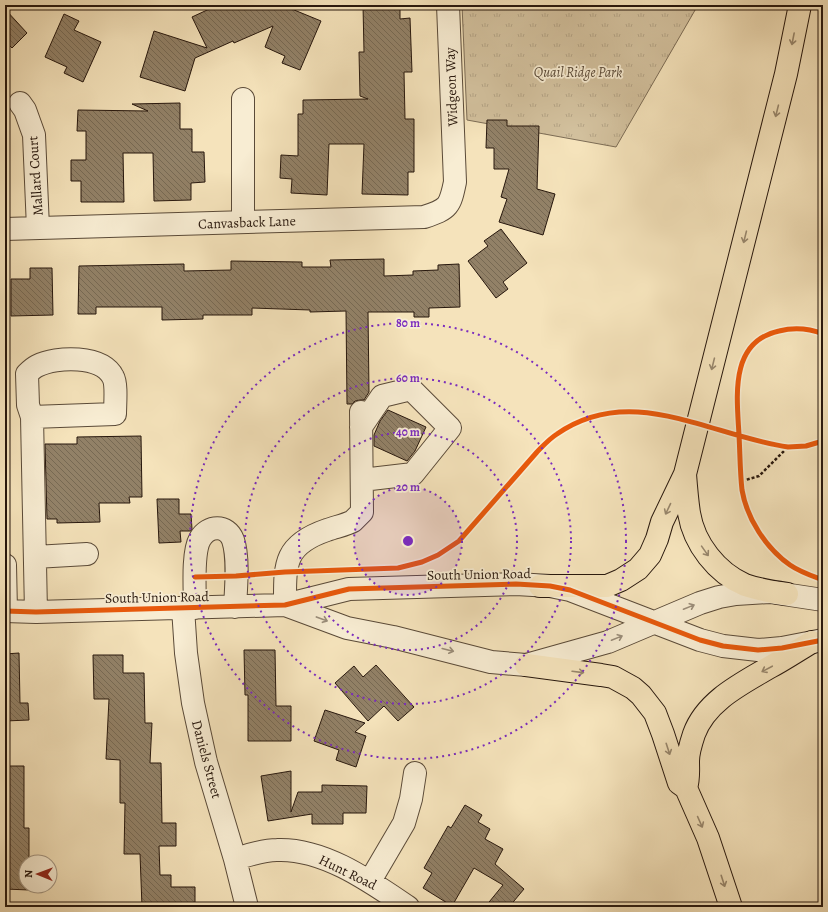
<svg xmlns="http://www.w3.org/2000/svg" width="828" height="912" viewBox="0 0 828 912" font-family="Alegreya,serif">
	<style>
		.park { fill: url(#park-tufts); stroke: #7c6c55 }
		.building { fill: url(#building-back-hatch); stroke: #27170d }
		.lines { fill: none; stroke-linecap: round; stroke-linejoin: round }
		.minor-casing { stroke: #5a4a38; stroke-width: 24 }
		.highway-casing { stroke: #27170d; stroke-width: 24 }
		.path { stroke: #27170d; stroke-width: 2.5; stroke-dasharray: 3 2; stroke-linecap: butt }
		.minor { stroke: #f8edd3; stroke-width: 22 }
		.highway { stroke: #f5e3bb; stroke-width: 22 }
		.cycleway-casing { stroke: #f8edd3; stroke-width: 8 }
		.cycleway { stroke: #e8590c; stroke-width: 5 }
		.oneway { stroke: #98876d }
		.oneway2 { stroke: #9a8d7a }
		.ring { fill: none; stroke: #7b2cbf; stroke-width: 2; stroke-dasharray: 2 4 }
		.labels { text-anchor: middle; stroke-width: 3.5; stroke-linejoin: round; paint-order: stroke }
		.park-label { font-size: 14px; font-style: italic; fill: #5a4a38; stroke: #f8edd3 }
		.street-label { font-size: 14px; fill: #27170d; stroke: #f8edd3 }
		.centre { fill: #7b2cbf; stroke: #f8edd3; stroke-width: 2 }
		.ring-label { font-size: 12px; text-anchor: middle; font-weight: bold; fill: #7b2cbf; stroke: #f8edd3; stroke-width: 3.5; stroke-linejoin: round; paint-order: stroke }
	</style>
	<defs>
		<pattern id="park-tufts" width="24" height="20" patternUnits="userSpaceOnUse"><rect width="24" height="20" fill="#d2c09d"/><path d="M3 7l-1-3M5 7V3M7 7l1-3M15 17l-1-3M17 17v-4M19 17l1-3" fill="none" stroke="#b4a486"/></pattern>
		<pattern id="building-back-hatch" width="6" height="6" patternUnits="userSpaceOnUse"><rect width="6" height="6" fill="#928167"/><path d="M-1 5l2 2M0 0l6 6M5-1l2 2" fill="none" stroke="#776953"/></pattern>
	</defs>
	<rect width="100%" height="100%" fill="#f5e3bb"/>
	<filter id="stains"><feTurbulence type="fractalNoise" baseFrequency=".005" numOctaves="4"/><feColorMatrix values="0 0 0 0 .2 0 0 0 0 .09 0 0 0 0 .02 0 0 0 .5 -.17"/></filter>
	<radialGradient id="worn" r=".72"><stop offset=".6" stop-color="#630" stop-opacity="0"/><stop offset="1" stop-color="#630" stop-opacity=".3"/></radialGradient>
	<path class="park" d="M462,5H698L616,147L467,120Z"/>
	<path class="building" d="M218,5H282L321,21L300,70L282,63L285,56L265,47L273,26L234,43L233,41L195,58L185,91L140,77L154,31L207,48L192,17Z
		M363,5H400V19L410,18L412,72H404L405,119H414V172H408V195L362,194L364,144H329L327,195L291,193L292,179L280,178L281,155L298,156V114H303V100L368,99L360,96L359,52H364Z
		M5,9L27,33L12,48L5,41Z
		M64,14L79,21L74,30L101,42L83,82L64,73L67,67L45,57Z
		M180,103V129H192V152H204L205,182L191,183V200L154,201L153,153H123L124,202H81V181H71V160H86V131H77L78,110L148,111L132,104Z
		M487,120H507V126H539L537,189L555,194L543,235L499,222L507,199L501,197L509,169H494V148H486Z
		M501,229L527,263L503,282L508,289L496,298L468,261L488,246L484,241Z
		M384,259V276L413,275V271L438,270V265L459,264L460,307L429,308V317H414V312H368L369,392L364,400H360L355,401L352,404H347L346,311L310,312V310L252,308V315H203V319L162,320V307H96V314H78L79,266L184,264V271L231,270V261L302,262V267H331L330,260Z
		M30,268H52L53,315L11,316V279H30Z
		M388,410L426,427L415,451L407,461L374,446V435L380,421Z
		M141,436L142,497H129L130,503H99L100,522L57,523V519H47L45,444H77V437Z
		M157,499H179V514H191L192,529L191,531H180L181,542L159,543Z
		M244,650H275L276,706H291V741H248V695H245Z
		M19,653L20,703H28L29,720L5,721V654Z
		M93,655H123V673H144L145,723H152L150,763H161L162,823H176V846H159L160,875H171V887H195V907H142L140,854H124L125,803H120V760L106,759L109,699H94Z
		M376,665L414,707L398,721L384,706L368,721L335,683L354,666L363,677Z
		M325,710L365,723L355,732L366,736L356,767L336,760L339,750L314,741Z
		M5,766H24V828H29V862H26V886H29V890L5,889Z
		M291,771V812L298,792H322V785L367,786L366,813H343V824H312V814L268,821L261,776Z
		M465,805L482,815L478,822L490,829L485,839L503,849L495,864L524,889L509,907H485L503,885L474,868L452,906L423,888L432,873L424,868L448,826L451,828Z"/>
	<g class="lines">
		<g class="minor-casing">
			<path id="minor" d="M243,99V222
				M20,103L25,110L34,135L38,228
				M5,229L424,217C449,209 450,206 455,182L448,5
				M32,417L115,414C115,405 117,384 113,377C102,355 57,356 37,366C33,368 30,371 27,374L28,405L32,417L36,612
				M361,427L382,396L411,389L450,428L413,474L362,480
				M35,557L87,554
				M5,565L6,611
				M285,605L347,628L393,637L491,662L526,665L608,642L700,603L719,597L736,594L770,592L823,600
				M285,605C285,565 283,545 327,530C335,527 346,525 353,521C356,518 359,515 362,512L361,412
				M183,608L186,653L193,703L206,762L235,859L247,907
				M195,608C195,591 192,553 200,539C208,525 227,524 233,540C239,558 236,588 235,607
				M5,611L36,612L285,605L349,589L516,584L550,586L570,590L700,640L723,646L758,650L782,648L823,640
				M235,859C249,855 263,850 277,850C324,848 371,882 408,907
				M370,881L404,823L411,799L415,773"/>
		</g>
		<g class="highway-casing">
			<path id="highway" d="M685,474C686,487 687,500 689,513C694,544 717,573 745,585C759,590 773,592 787,594
				M540,586H607L621,580L638,569L650,555L657,539L662,522L685,474L786,74L800,5
				M526,665L601,675L613,677L633,688L641,695L655,713L663,734L679,783L686,788L708,838L731,907
				M686,788C689,779 688,771 688,761C688,752 691,743 694,734C706,701 741,684 770,667C785,659 798,650 812,642"/>
		</g>
		<path class="path" d="M742,481L759,476L788,447"/>
		<use href="#minor" class="minor"/>
		<use href="#highway" class="highway"/>
		<g class="cycleway-casing">
			<path id="cycleway" d="M823,334C808,328 795,327 779,331C729,342 737,397 739,435C740,453 740,472 742,490C747,519 766,548 790,565C800,572 812,576 823,580
				M195,577L236,576L285,572L398,568L422,562L438,555L459,541L537,452C543,446 549,439 557,434C632,382 710,436 788,447L806,446L823,441
				M5,611L36,612L285,605L349,589L516,584L550,586L570,590L700,640L723,646L758,650L782,648L823,640"/>
		</g>
		<use href="#cycleway" class="cycleway"/>
	</g>
	<defs><path id="oneway-shaft" d="M-6 0H5M1.5-3L5.5 0L1.5 3" fill="none" stroke-width="1.6" stroke-linecap="round" stroke-linejoin="round"/></defs>
	<g class="oneway">
		<use href="#oneway-shaft" transform="translate(793 39) rotate(101)"/>
		<use href="#oneway-shaft" transform="translate(777 111) rotate(104)"/>
		<use href="#oneway-shaft" transform="translate(745 237) rotate(104)"/>
		<use href="#oneway-shaft" transform="translate(713 364) rotate(104)"/>
		<use href="#oneway-shaft" transform="translate(668 509) rotate(115)"/>
		<use href="#oneway-shaft" transform="translate(705 551) rotate(55)"/>
		<use href="#oneway-shaft" transform="translate(767 669) rotate(152)"/>
		<use href="#oneway-shaft" transform="translate(578 672) rotate(7)"/>
		<use href="#oneway-shaft" transform="translate(668 749) rotate(72)"/>
		<use href="#oneway-shaft" transform="translate(700 822) rotate(66)"/>
		<use href="#oneway-shaft" transform="translate(723 881) rotate(72)"/>
	</g>
	<g class="oneway2">
		<use href="#oneway-shaft" transform="translate(689 607) rotate(-22)"/>
		<use href="#oneway-shaft" transform="translate(322 619) rotate(20)"/>
		<use href="#oneway-shaft" transform="translate(617 638) rotate(-22)"/>
		<use href="#oneway-shaft" transform="translate(448 650) rotate(14)"/>
	</g>
	<circle cx="408" cy="541" r="54" fill="#7b2cbf" fill-opacity=".12"/>
	<g class="ring">
		<circle cx="408" cy="541" r="54"/>
		<circle cx="408" cy="541" r="109"/>
		<circle cx="408" cy="541" r="163"/>
		<circle cx="408" cy="541" r="218"/>
	</g>
	<g class="labels">
		<g class="park-label">
			<text x="578" y="77">Quail Ridge Park</text>
		</g>
		<g class="street-label">
			<text transform="translate(451 87) rotate(-92)" y="5">Widgeon Way</text>
			<text transform="translate(35 176) rotate(-94)" y="5">Mallard Court</text>
			<text transform="translate(247 222) rotate(-2)" y="5">Canvasback Lane</text>
			<text transform="translate(479 574) rotate(-1)" y="5">South Union Road</text>
			<text transform="translate(157 597) rotate(-1)" y="5">South Union Road</text>
			<text transform="translate(207 759) rotate(75)" y="5">Daniels Street</text>
			<text transform="translate(348 872) rotate(26)" y="5">Hunt Road</text>
		</g>
	</g>
	<circle cx="408" cy="541" r="6" class="centre"/>
	<g class="ring-label">
		<text x="408" y="327">80 m</text>
		<text x="408" y="382">60 m</text>
		<text x="408" y="436">40 m</text>
		<text x="408" y="491">20 m</text>
	</g>
	<rect width="828" height="912" fill="none" stroke="#f5e3bb" stroke-width="20"/>
	<rect x="6" y="6" width="816" height="900" fill="none" stroke="#27170d" stroke-width="2"/>
	<rect x="10" y="10" width="808" height="892" fill="none" stroke="#27170d"/>
	<g transform="translate(38 874) rotate(271)"><circle r="19" fill="#f8edd3" stroke="#a49784"/>
	<path d="M0-3L7 15L0 10L-7 15Z" fill="#8f2418"/>
	<text y="-6" font-size="11" font-weight="bold" text-anchor="middle" fill="#27170d">N</text>
	</g>
	<rect width="100%" height="100%" filter="url(#stains)"/>
	<rect width="100%" height="100%" fill="url(#worn)"/>
</svg>
